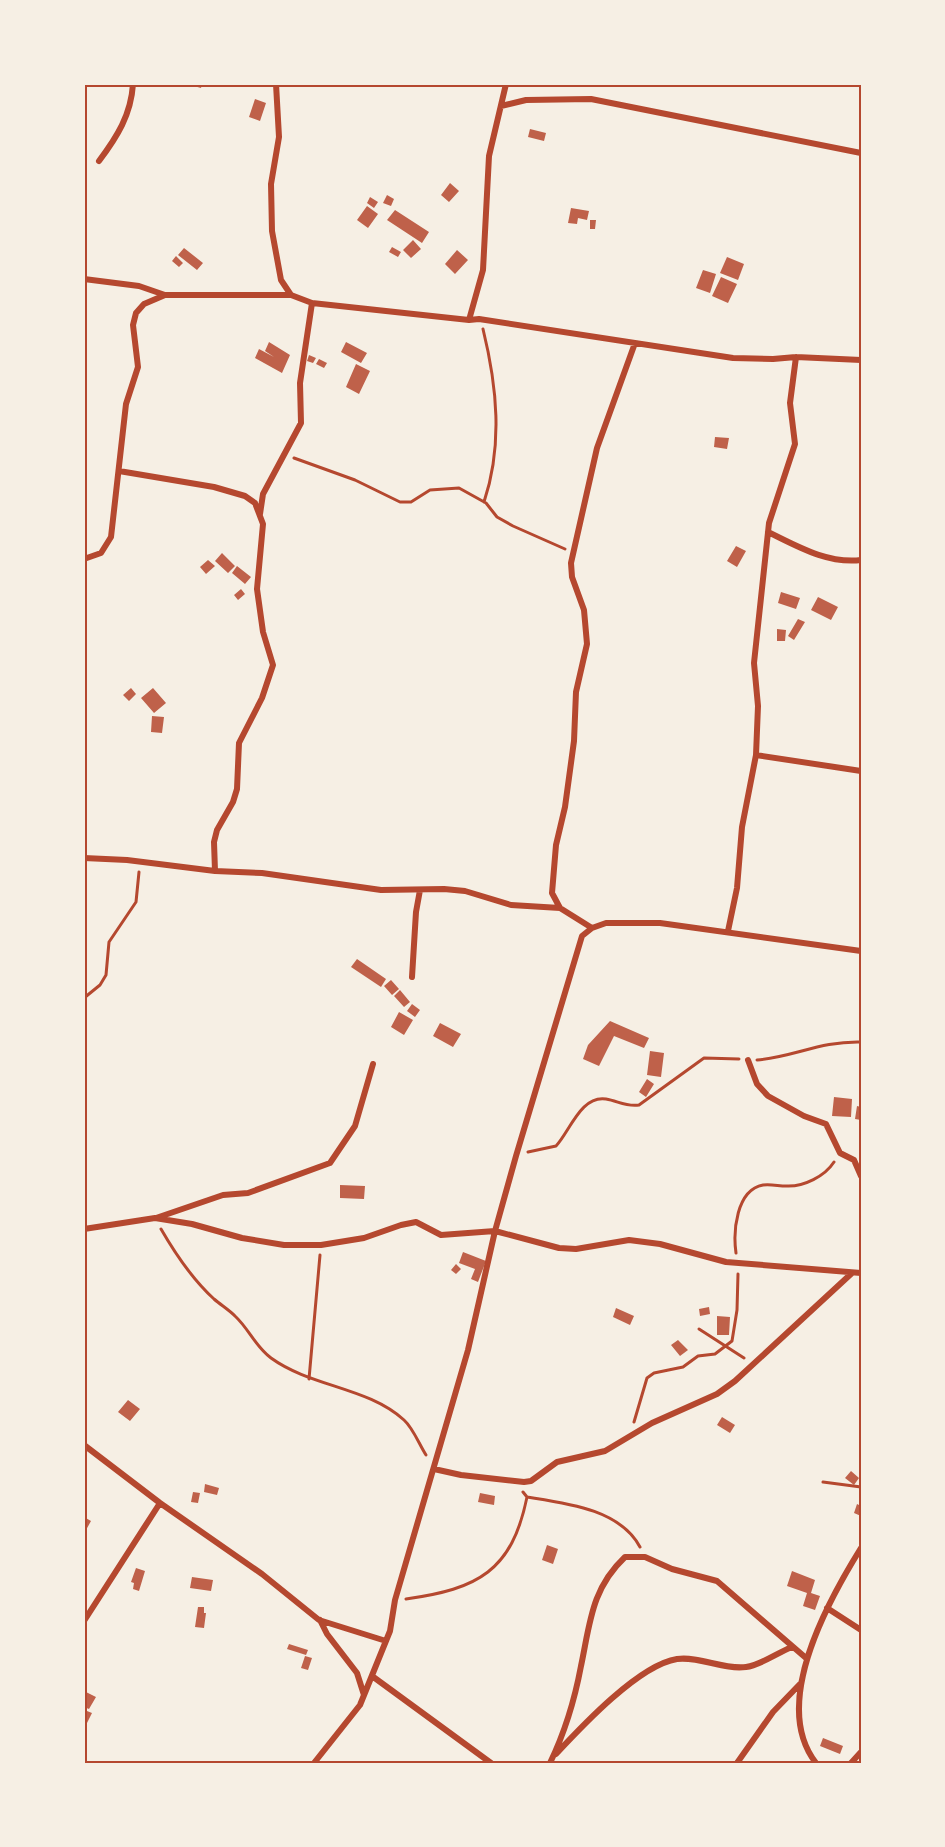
<svg xmlns="http://www.w3.org/2000/svg" width="945" height="1847" viewBox="0 0 945 1847" font-family="Signika,sans-serif">
	<style>
		.building { fill: #bf614a }
		.lines { fill: none; stroke-linecap: round; stroke-linejoin: round }
		.path { stroke: #b5482f; stroke-width: 3 }
		.minor { stroke: #b5482f; stroke-width: 6 }
		.neatline { fill: none; stroke: #b5482f; stroke-width: 2 }
	</style>
	<rect width="100%" height="100%" fill="#f6efe4"/>
	<path class="building" d="M187,84H202L201,88Z
		M255,99L266,103L260,121L249,117Z
		M530,129L546,133L544,141L528,137Z
		M450,183L459,191L449,202L441,195Z
		M387,195L394,199L391,206L383,203Z
		M370,197L378,202L374,208L367,203Z
		M367,206L378,214L368,228L357,220Z
		M571,208L589,211L587,220L578,218L577,224L568,223Z
		M395,210L429,232L422,243L387,220Z
		M590,220H596L595,229H590Z
		M413,240L421,249L411,258L403,250Z
		M392,247L401,252L398,257L389,252Z
		M184,248L203,263L197,270L178,255Z
		M457,250L468,260L455,274L445,264Z
		M176,256L183,263L179,267L172,261Z
		M727,257L744,264L738,280L720,273Z
		M703,270L716,274L710,293L696,288Z
		M721,277L737,284L728,303L712,296Z
		M269,342L290,355L282,373L255,358L259,349L274,357L265,351Z
		M346,342L367,353L361,363L341,352Z
		M309,355L316,358L313,363L307,361Z
		M319,359L327,363L324,368L316,364Z
		M356,364L370,371L359,394L346,387Z
		M715,437L729,438L727,449L714,447Z
		M736,546L746,551L737,567L727,561Z
		M222,553L235,566L228,573L215,561Z
		M208,560L215,566L206,574L200,567Z
		M237,566L251,577L245,584L232,573Z
		M241,589L245,594L238,600L234,595Z
		M781,592L800,598L796,609L778,603Z
		M818,597L838,607L831,620L811,610Z
		M798,619L805,622L794,640L788,636Z
		M777,629L786,630L785,641H777Z
		M131,688L136,694L129,701L123,695Z
		M153,688L166,703L154,713L141,698Z
		M152,716L164,717L162,733L151,732Z
		M357,959L386,979L381,987L351,967Z
		M391,980L399,989L392,995L384,986Z
		M400,990L410,1002L404,1007L394,996Z
		M412,1004L420,1010L415,1017L407,1011Z
		M399,1012L413,1020L404,1035L391,1027Z
		M610,1021L649,1038L644,1048L614,1036L599,1066L583,1059L588,1045Z
		M440,1023L461,1034L453,1047L433,1036Z
		M650,1051L664,1053L661,1077L647,1075Z
		M647,1079L654,1084L646,1097L639,1092Z
		M834,1097L852,1099L851,1117L832,1116Z
		M857,1106L861,1107V1120L855,1119Z
		M340,1185L365,1186L364,1199L340,1198Z
		M463,1252L486,1261L478,1282L471,1279L475,1269L459,1263Z
		M456,1264L461,1269L456,1274L451,1270Z
		M709,1307L710,1314L700,1316L699,1309Z
		M616,1308L634,1316L630,1325L613,1317Z
		M717,1316L730,1317L729,1335H717Z
		M678,1340L688,1350L680,1356L671,1345Z
		M128,1400L140,1409L130,1421L118,1412Z
		M722,1417L735,1425L730,1433L717,1425Z
		M851,1471L859,1478L854,1485L845,1478Z
		M205,1484L219,1488L217,1495L204,1492Z
		M193,1492L200,1493L198,1503L191,1502Z
		M480,1493L495,1496L494,1505L478,1502Z
		M857,1504L861,1506V1516L854,1513Z
		M84,1517L91,1521L86,1530L84,1529Z
		M547,1545L558,1549L553,1564L542,1560Z
		M136,1568L145,1571L139,1591L133,1589L134,1583L131,1582Z
		M792,1571L815,1580L811,1593L820,1596L815,1610L803,1606L807,1593L787,1586Z
		M192,1577L213,1580L211,1591L190,1588Z
		M198,1607H204V1613H206L204,1628L195,1627Z
		M289,1644L308,1650L306,1655L287,1649Z
		M305,1656L312,1658L308,1670L301,1668Z
		M84,1691L96,1697L89,1709L84,1707Z
		M87,1711L92,1713L84,1729V1716Z
		M823,1738L843,1746L840,1754L820,1746Z"/>
	<g class="lines">
		<path class="path" d="M483,329C497,386 503,445 484,502
			M294,458L355,480L400,502H411L430,490L459,488L486,503L497,517L513,526L565,549
			M84,998L100,985L106,975L109,942L136,902L139,872
			M757,1060C794,1057 820,1041 861,1042
			M528,1152L556,1146C570,1131 581,1095 606,1099C618,1101 626,1107 639,1105L704,1058L739,1059
			M161,1229C176,1255 192,1279 214,1299C221,1305 229,1310 235,1316C249,1329 255,1346 271,1358C311,1387 368,1387 404,1420C413,1428 419,1444 426,1455
			M736,1253C733,1232 736,1190 763,1185C771,1184 779,1186 786,1186C804,1187 825,1176 834,1162
			M699,1329L744,1358
			M309,1379L320,1255
			M634,1422L647,1378L654,1373L683,1367L698,1356L715,1354L732,1341L737,1310L738,1274
			M823,1482L861,1487
			M523,1492L527,1497C565,1503 620,1509 640,1547
			M406,1599C478,1589 512,1571 527,1497"/>
		<path class="minor" d="M276,84L279,137L271,184L272,231L281,280L291,295L312,303L469,320L479,319L733,358L773,359L796,357L861,360
			M501,106L526,100L591,99L861,153
			M99,161C117,137 131,115 133,84
			M84,279L139,286L165,295
			M469,320L483,270L489,156L506,84
			M119,471L214,487L245,496L255,503L263,524L257,589L263,632L273,665L262,698L239,743L237,789L233,802L217,830L214,842L215,871
			M260,514L263,494L301,423L300,383L312,303
			M768,532C797,546 827,564 861,560
			M84,559L101,553L111,537L126,404L138,367L133,325L136,313L144,304L165,295H291
			M756,755L861,771
			M84,858L127,860L215,871L262,873L381,890L444,889L465,891L511,905L560,908
			M592,928L560,908L552,893L556,845L565,807L574,741L576,692L587,644L584,610L572,577L571,563L597,448L635,343
			M728,931L737,888L742,827L756,755L758,706L754,663L769,523L795,444L790,403L796,357
			M412,977L416,912L420,890
			M748,1060L757,1084L768,1096L804,1116L826,1124L840,1153L854,1160L861,1176
			M156,1218L223,1195L248,1193L330,1163L355,1126L373,1064
			M84,1229L155,1218L192,1224L242,1238L284,1245H321L364,1238L401,1225L416,1222L441,1235L495,1231L559,1248L576,1249L629,1240L660,1244L726,1262L861,1273
			M84,1445L160,1503L262,1574L319,1620L386,1641
			M434,1469L461,1475L524,1482L531,1481L557,1462L605,1451L652,1423L717,1394L735,1381L852,1273
			M827,1608L861,1630
			M320,1620L327,1634L357,1673L364,1695
			M84,1621L160,1503
			M372,1676L491,1763
			M556,1754C582,1726 639,1665 677,1659C700,1656 723,1670 746,1667C761,1665 777,1653 792,1647
			M314,1763L360,1705L390,1631L395,1600L468,1350L495,1231L516,1156L582,936L592,928L606,923H660L861,951
			M550,1763C564,1734 575,1698 581,1666C590,1624 591,1589 625,1557H645L672,1569L717,1581L806,1658
			M737,1763L773,1712L800,1684
			M816,1763C770,1704 828,1601 861,1548
			M851,1763L861,1752"/>
	</g>
	<rect width="945" height="1847" fill="none" stroke="#f6efe4" stroke-width="171"/>
	<rect x="86" y="86" width="774" height="1676" class="neatline"/>
</svg>
